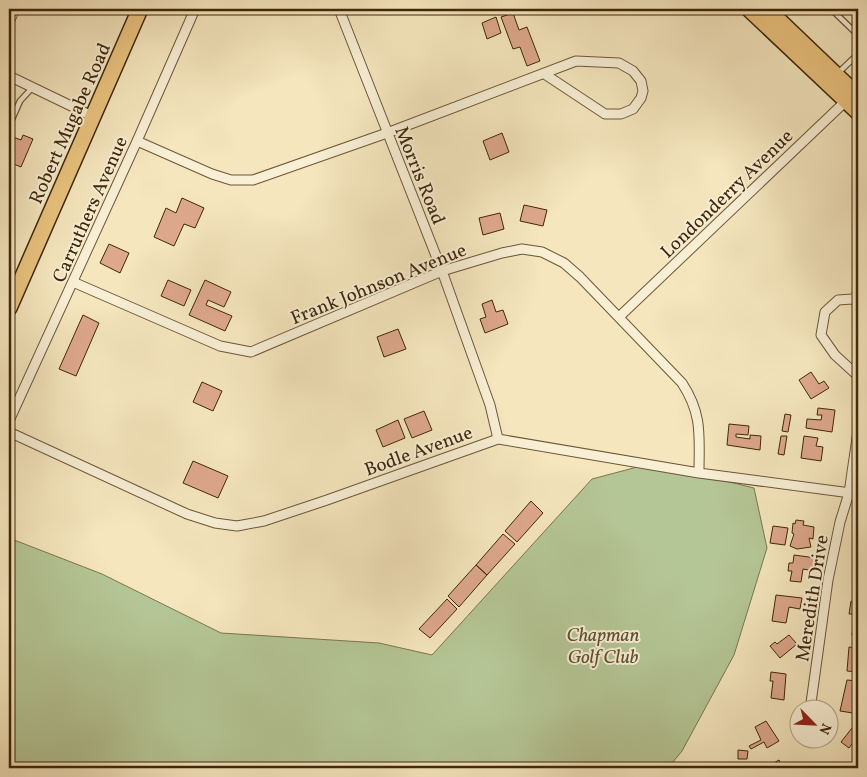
<svg xmlns="http://www.w3.org/2000/svg" width="867" height="777" viewBox="0 0 867 777" font-family="Vollkorn,serif">
	<style>
		.green { fill: #b5c696; stroke: #7a7650 }
		.building { fill: #dea88d; stroke: #3e270a }
		.lines { fill: none; stroke-linecap: round; stroke-linejoin: round }
		.lane-casing { stroke: #6c5737; stroke-width: 7 }
		.street-casing { stroke: #6c5737; stroke-width: 11 }
		.primary-casing { stroke: #3e270a; stroke-width: 18 }
		.lane { stroke: #f8efd5; stroke-width: 4.5 }
		.street { stroke: #f8efd5; stroke-width: 9 }
		.primary { stroke: #eac37f; stroke-width: 15 }
		.labels { text-anchor: middle; stroke-width: 4; stroke-linejoin: round; paint-order: stroke }
		.street-label { font-size: 19px; fill: #3e270a; stroke: #f8efd5 }
		.park-label { font-size: 19px; font-style: italic; fill: #5c4f2d; stroke: #f8efd5 }
	</style>
	<rect width="100%" height="100%" fill="#f5e6be"/>
	<filter id="stains"><feTurbulence type="fractalNoise" baseFrequency=".004" numOctaves="4"/><feColorMatrix values="0 0 0 0 .2 0 0 0 0 .09 0 0 0 0 .02 0 0 0 .5 -.17"/></filter>
	<radialGradient id="worn" r=".72"><stop offset=".6" stop-color="#630" stop-opacity="0"/><stop offset="1" stop-color="#630" stop-opacity=".3"/></radialGradient>
	<path class="green" d="M641,466L697,474L754,488L767,548L734,655L682,751L668,768H9V538L102,574L221,633L379,643L432,655L592,479Z"/>
	<path class="building" d="M847,9H858V20Z
		M513,13L519,30L527,27L540,61L527,66L520,47L513,49L501,17Z
		M496,17L501,33L487,39L482,23Z
		M502,133L509,152L490,160L483,141Z
		M23,135L33,139L21,167L11,163L13,159L9,157V146L13,137L21,140Z
		M182,198L204,208L195,228L184,224L174,246L154,237L166,208L176,213Z
		M524,205L547,210L543,226L520,221Z
		M500,213L504,229L483,235L479,218Z
		M109,244L129,253L120,273L100,263Z
		M168,280L191,290L184,306L161,296Z
		M205,280L231,292L224,307L208,300L206,305L232,316L225,331L189,315Z
		M492,300L496,312L503,310L508,324L485,333L480,319L486,317L482,304Z
		M83,315L99,323L76,376L59,369Z
		M398,329L406,349L384,357L377,337Z
		M811,372L819,384L824,381L829,388L811,399L799,380Z
		M202,382L222,391L213,411L193,402Z
		M818,408L835,410L832,432L806,428L807,419L821,420L822,415H817Z
		M424,411L432,430L412,438L404,419Z
		M785,414L791,415L788,432L782,431Z
		M398,420L405,438L383,447L376,430Z
		M729,424L749,426L748,435L736,434V437L750,439V435L761,436L760,450L727,445Z
		M781,436H787L784,455L778,454Z
		M804,436L818,438L816,446L823,447L821,461L801,458Z
		M193,461L228,476L218,498L183,483Z
		M531,501L543,513L517,542L505,531Z
		M796,520L804,521L803,525L814,527L813,539L809,538L811,547L797,549L790,546L794,534L792,533L793,523L795,524Z
		M773,526L788,528L785,545L770,543Z
		M503,534L515,544L487,575L476,565Z
		M794,555L816,558L814,571L803,569L801,582L790,581L792,571H788L789,563H793Z
		M476,565L487,575L459,607L448,596Z
		M776,595L802,598L800,609L789,607L786,623L772,621Z
		M447,599L457,609L430,638L419,629Z
		M851,601L858,602V636L852,635L855,614H849Z
		M789,635L797,644L780,658L770,646L775,642L777,644Z
		M849,647L858,648V672L847,671Z
		M771,672L786,674L784,700L771,698L773,681H770Z
		M847,680L857,681L853,713L840,711Z
		M766,721L779,741L767,748L764,742L751,749L749,746L761,740L755,727Z
		M852,728L858,733V750L852,744L849,748L841,742Z
		M738,750L748,751L747,759H738Z
		M779,760L783,768H765Z"/>
	<g class="lines">
		<g class="lane-casing">
			<path id="lane" d="M831,9L858,35
				M837,74L858,54
				M9,126L20,101L32,88"/>
		</g>
		<g class="street-casing">
			<path id="street" d="M339,9L442,271L490,405L498,439
				M9,22L15,9
				M9,76L94,117
				M137,141L212,174L231,180H253L387,133L576,61L619,63L633,71L641,81L643,91L641,98L633,109L621,114H605L546,75
				M73,282L220,346L251,352L442,271L502,253L522,249L542,252L564,263L580,277L682,383C703,415 699,437 699,473
				M858,302L852,299L838,300L825,312L821,335L835,355L858,376
				M619,317L849,98
				M9,421L137,141L195,9
				M9,432L187,514L215,523L237,526L264,521L327,500L498,439L699,473L858,494
				M810,710L828,580L840,522L849,493L858,431"/>
		</g>
		<g class="primary-casing">
			<path id="primary" d="M749,9L858,112
				M767,9L858,96
				M9,308L140,9"/>
		</g>
		<use href="#lane" class="lane"/>
		<use href="#street" class="street"/>
		<use href="#primary" class="primary"/>
	</g>
	<g class="labels">
		<g class="street-label">
			<text transform="translate(69 123) rotate(-66)" y="7">Robert Mugabe Road</text>
			<text transform="translate(421 175) rotate(68)" y="7">Morris Road</text>
			<text transform="translate(726 193) rotate(-44)" y="7">Londonderry Avenue</text>
			<text transform="translate(89 209) rotate(-66)" y="7">Carruthers Avenue</text>
			<text transform="translate(378 283) rotate(-22)" y="7">Frank Johnson Avenue</text>
			<text transform="translate(418 450) rotate(-20)" y="7">Bodle Avenue</text>
			<text transform="translate(811 598) rotate(-81)" y="7">Meredith Drive</text>
		</g>
		<g class="park-label">
			<text x="603" y="641">Chapman<tspan x="603" dy="22">Golf Club</tspan></text>
		</g>
	</g>
	<rect width="867" height="777" fill="none" stroke="#f5e6be" stroke-width="30"/>
	<rect x="10" y="10" width="847" height="757" fill="none" stroke="#3e270a" stroke-width="2.5"/>
	<rect x="15" y="15" width="837" height="747" fill="none" stroke="#3e270a"/>
	<g transform="translate(814 724) rotate(114)"><circle r="24" fill="#f8efd5" stroke="#ae9f84"/>
	<path d="M0-4L9 19L0 12L-9 19Z" fill="#8f2418"/>
	<text y="-8" font-size="14" font-weight="bold" text-anchor="middle" fill="#3e270a">N</text>
	</g>
	<rect width="100%" height="100%" filter="url(#stains)"/>
	<rect width="100%" height="100%" fill="url(#worn)"/>
</svg>
